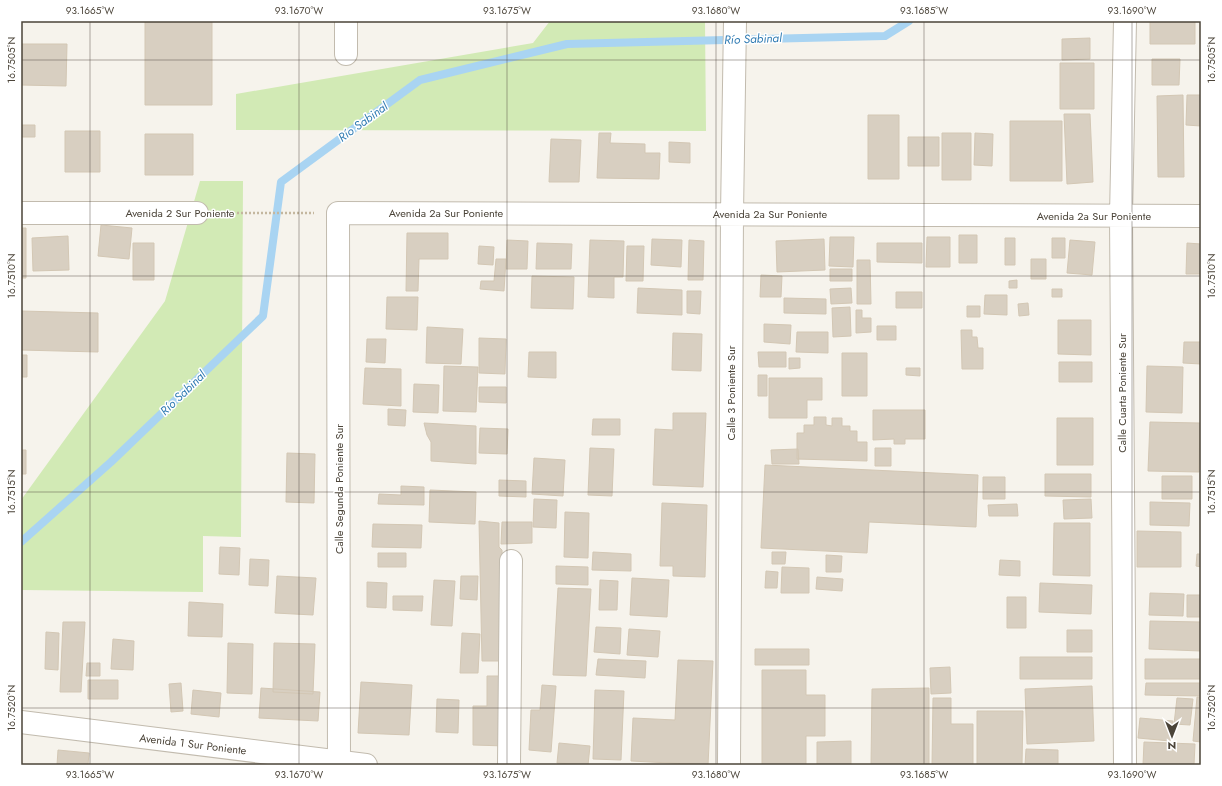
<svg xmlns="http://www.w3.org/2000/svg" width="1222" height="786" viewBox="0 0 1222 786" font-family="Jost,sans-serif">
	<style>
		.green { fill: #d2eab5 }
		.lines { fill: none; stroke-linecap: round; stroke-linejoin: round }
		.stream { stroke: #a9d4f2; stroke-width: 8 }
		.building { fill: #d8cfc1; stroke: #d3c7b4 }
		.minor-casing { stroke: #c2bbae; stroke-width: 24 }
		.tertiary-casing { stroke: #c2bbae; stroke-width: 24 }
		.path { stroke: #c4b79f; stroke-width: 2.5; stroke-dasharray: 2 2; stroke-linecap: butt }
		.minor { stroke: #fff; stroke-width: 22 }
		.tertiary { stroke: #fff; stroke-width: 22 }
		.ticks { fill: none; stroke: #4b4439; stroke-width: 1; stroke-opacity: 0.45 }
		.labels { text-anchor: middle; stroke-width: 3; stroke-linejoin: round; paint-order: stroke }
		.street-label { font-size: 11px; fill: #4b4439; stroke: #fff }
		.water-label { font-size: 12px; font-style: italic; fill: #2e7ab2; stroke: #fff }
		.neatline { fill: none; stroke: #4b4439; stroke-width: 1.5 }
		.ticks-label { font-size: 10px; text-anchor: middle; fill: #4b4439 }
	</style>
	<rect width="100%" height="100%" fill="#f6f3ec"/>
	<path class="green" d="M550,21H705L706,131L236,130V94L533,43Z
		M200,181H243L241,537L203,536V592L21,590V500L165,301Z"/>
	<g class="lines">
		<path class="stream" d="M21,542L111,462L263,316L281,182L420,80L567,44L885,36L909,21"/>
	</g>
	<path class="building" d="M145,21H212V105H145Z
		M1150,21H1195V44H1150Z
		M1090,38V59L1062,60V39Z
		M21,44H67L66,86L21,85Z
		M1152,59H1180L1179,85H1152Z
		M1060,63H1094V109H1060Z
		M1183,95L1184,177H1158L1157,96Z
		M1187,95H1201V126L1186,125Z
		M1064,114H1090L1093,182L1067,184Z
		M868,115H899V179H868Z
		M1010,121H1062V181H1010Z
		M21,125H35V137H21Z
		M65,131H100V172H65Z
		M599,133H611L610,143L645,144V153H660L659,179L597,178Z
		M942,133H971V180H942Z
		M975,133L993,134L992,166L974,165Z
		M145,134H193V175H145Z
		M908,137H939V166H908Z
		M551,139L581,140L579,182H549Z
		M669,142L690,143V163L669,162Z
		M101,225L132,228L129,259L98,256Z
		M21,228H26V278H21Z
		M407,233H448V259H419L418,291H406Z
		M959,235H977V263H959Z
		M68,236L69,270L33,271L32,238Z
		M830,237H854L853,267L829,266Z
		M927,237H950V267H926Z
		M1005,238H1015V265H1005Z
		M1052,238H1065V258H1052Z
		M652,239L682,240L681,267L651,265Z
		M824,239L825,270L777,272L776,241Z
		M507,240L528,241L527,269H506Z
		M590,240L624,241L623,277H614V298L588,297Z
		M689,240L704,241L703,280H688Z
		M1070,240L1095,242L1092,275L1067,273Z
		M133,243H154V280H133Z
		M537,243L572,244L571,269H536Z
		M877,243H922V263L877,262Z
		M1187,243L1201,244V274H1186Z
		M479,246L494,247L493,265L478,264Z
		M627,246H644L643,281H626Z
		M496,259H506L504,291L480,289L481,281H494Z
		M1031,259H1046V279H1031Z
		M857,260H870L871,304H857Z
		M830,269H852V281H830Z
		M761,275L782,276L781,297H760Z
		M532,276L574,277L573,309L531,308Z
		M1017,280V288H1009V281Z
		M638,288L682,290V315L637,313Z
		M851,288L852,303L831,304L830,289Z
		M1052,289H1062V297H1052Z
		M687,291H701L700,314L687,313Z
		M896,292H922V308H896Z
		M985,295H1007V315L984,314Z
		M387,297H418L417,330L386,329Z
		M784,298L826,299V314L784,313Z
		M1028,303L1029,315L1019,316L1018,304Z
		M967,306H980V317H967Z
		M850,307L851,336L833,337L832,308Z
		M856,310H862V318H871V332L856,333Z
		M21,311L98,313V352L21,350Z
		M1058,320H1091V355L1058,354Z
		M764,324L791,325L790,344L764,342Z
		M877,326H896V340H877Z
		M427,327L463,329L461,364L426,363Z
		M961,330H972V337H977L978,348H983V369H962Z
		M797,332H828V353L796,352Z
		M673,333L702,334L701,371L672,370Z
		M479,338L506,339L505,374L479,373Z
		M367,339H386L385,363L366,362Z
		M1184,342H1201V364L1183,363Z
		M529,352H556V378L528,377Z
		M758,352H786V367H759Z
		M842,353H867V396H842Z
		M21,355H27V377H21Z
		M789,358H800V368L789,369Z
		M1059,362H1092V382H1059Z
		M444,366L478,367L476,412L443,411Z
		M1147,366L1183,367L1182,413L1146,412Z
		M365,368L401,369V406L363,404Z
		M906,368H920V376L906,375Z
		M758,375H767V396H758Z
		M769,378H822V400H807V418H769Z
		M414,384L439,385L438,413L413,412Z
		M479,387H506V403L479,402Z
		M388,409L406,410L405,426L388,425Z
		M873,410H925V439H905V444H894V439L873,440Z
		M673,413H706L703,487L653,485L655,429L673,430Z
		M814,417H826V425L832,426V418H842V426H850V431H857V442H867V461L797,459V433H804V425H814Z
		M1057,418H1093V465H1057Z
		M593,419H620V435H592Z
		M1150,422L1200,423L1199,472L1148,471Z
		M424,423L476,426V464L431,461V442L427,435Z
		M480,428L508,429L507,454L479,453Z
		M590,448L614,449L612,496L588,495Z
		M875,448H891V466H875Z
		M798,449L799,464H772L771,450Z
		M21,450H26V474H21Z
		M287,453L315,454L314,503L286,502Z
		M534,458L565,460L563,496L532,494Z
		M765,465L978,475L976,527L869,522L867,553L761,548Z
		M1045,474H1091V497L1045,496Z
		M1162,476H1192V499H1162Z
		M983,477H1005V499H983Z
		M499,480L526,481V497L499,496Z
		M401,486L424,487V505L378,504L379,494L401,495Z
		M430,490L476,492L475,524L429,522Z
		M534,499L557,500L556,528L533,527Z
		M1091,499L1092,518L1064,519L1063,500Z
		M1150,502L1190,503L1189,526L1150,525Z
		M662,503L707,505L705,577L673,576V566H660Z
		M1017,504L1018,516H989L988,505Z
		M565,512L589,513L588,558L564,557Z
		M479,521L499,523V547L502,550L504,661H482Z
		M502,522H532V543L501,544Z
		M1054,523H1090V576L1053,575Z
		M373,524L422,525L421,548L372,547Z
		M1137,531L1181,532V567H1137Z
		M220,547L240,548L239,575L219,574Z
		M593,552L631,554V571L592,570Z
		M772,552H786L785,564H772Z
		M378,553H406V567H378Z
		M1197,554H1201V567L1196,566Z
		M826,555L842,556L841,572H826Z
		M250,559L269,560L268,586L249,585Z
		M1000,560L1020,561V576L999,575Z
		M556,566L588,567V585L556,584Z
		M782,567L809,568V593H781Z
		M766,571L778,572L777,588H765Z
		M277,576L316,578L313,615L275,613Z
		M461,576H478L477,600L460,599Z
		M817,577L843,579L842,591L816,589Z
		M632,578L669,580L667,617L630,615Z
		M434,580L455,581L452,626L431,625Z
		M600,580L618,581L617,610H599Z
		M367,582L387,583L386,608L367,607Z
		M1040,583L1092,585L1091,614L1039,612Z
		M558,588L591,589L586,676L553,675Z
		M1150,593L1184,594L1183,616L1149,615Z
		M1187,595H1201V617H1187Z
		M393,596H423L422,611L393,610Z
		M1007,597H1026V628H1007Z
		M189,602L223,604L222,637L188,636Z
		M1150,621L1201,622V651L1149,649Z
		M63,622H85L81,692H60Z
		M596,627L621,628L620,654L594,652Z
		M629,629L660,631L658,657L627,655Z
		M1067,630H1092V652H1067Z
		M46,632L59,633L58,670L45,669Z
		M462,633L480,634L478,673H460Z
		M113,639L134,641L133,670L111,669Z
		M228,643L253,644L252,694L227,693Z
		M274,643L315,644L313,694L273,692Z
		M755,649H809V665H755Z
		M1020,657H1092V679H1020Z
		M598,659L646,661L645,678L596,675Z
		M1145,659H1201V679H1145Z
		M678,660L713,661L708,765L631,761L633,718L675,720Z
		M87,663H100V676H86Z
		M950,667L951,693L931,694L930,668Z
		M762,670H806V695H825V736H806V765H762Z
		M487,676H507L506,746L473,745V706H487Z
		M88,680H118V699H88Z
		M361,682L412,685L409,735L358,733Z
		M181,683L183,711L171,712L169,684Z
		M1146,683H1201V696L1145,695Z
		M542,685L556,686L551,752L529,750L531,710H540Z
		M1092,686L1094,741L1027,744L1025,689Z
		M261,688L320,692L318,721L259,718Z
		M929,688V765H871L872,689Z
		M193,690L221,693L219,717L191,714Z
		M595,690L624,691L621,760L593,759Z
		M1197,697H1201V742L1193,741Z
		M933,698H951V724H973V765H932Z
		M1177,698L1193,699L1190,725L1174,724Z
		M437,699L459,700L458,733L436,732Z
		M977,711H1023L1022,765H977Z
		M1140,718L1173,721L1170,741L1138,738Z
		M851,741V765H817V742Z
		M1144,742L1195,744L1194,765H1143Z
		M559,743L590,746L588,765L557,763Z
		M1026,749L1058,750V765H1025Z
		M58,750L89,753L88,765H57Z"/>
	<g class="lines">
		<g class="minor-casing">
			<path id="minor" d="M1125,21L1121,216L1125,765
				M346,54V21
				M21,213H197
				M339,765L338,213L1201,216
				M509,765L511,561
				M729,765L732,214L735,21"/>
		</g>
		<g class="tertiary-casing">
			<path id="tertiary" d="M21,722L366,765"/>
		</g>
		<path class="path" d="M221,213H314"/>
		<use href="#minor" class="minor"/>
		<use href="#tertiary" class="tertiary"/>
	</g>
	<path class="ticks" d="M90,21V765M299,21V765M507,21V765M716,21V765M924,21V765M1132,21V765M21,60H1201M21,276H1201M21,492H1201M21,708H1201"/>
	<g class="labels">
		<g class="street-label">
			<text x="180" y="217">Avenida 2 Sur Poniente</text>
			<text x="446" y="217">Avenida 2a Sur Poniente</text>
			<text x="770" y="218">Avenida 2a Sur Poniente</text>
			<text x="1094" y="220">Avenida 2a Sur Poniente</text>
			<text transform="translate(731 393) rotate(-90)" y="4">Calle 3 Poniente Sur</text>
			<text transform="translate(1122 393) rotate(-90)" y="4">Calle Cuarta Poniente Sur</text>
			<text transform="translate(339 489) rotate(-90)" y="4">Calle Segunda Poniente Sur</text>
			<text transform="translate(193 744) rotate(7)" y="4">Avenida 1 Sur Poniente</text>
		</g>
		<g class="water-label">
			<text transform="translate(753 39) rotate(-2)" y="4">Río Sabinal</text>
			<text transform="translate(363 122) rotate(-36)" y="4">Río Sabinal</text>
			<text transform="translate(183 393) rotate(-44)" y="4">Río Sabinal</text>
		</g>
	</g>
	<rect width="1222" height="786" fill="none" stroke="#ffffff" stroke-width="44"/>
	<g transform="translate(1172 736) rotate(180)" stroke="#ffffff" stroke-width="3" paint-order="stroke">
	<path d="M0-3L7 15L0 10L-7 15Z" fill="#4b4439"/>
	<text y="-6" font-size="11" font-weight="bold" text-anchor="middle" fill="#4b4439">N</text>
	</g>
	<rect x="22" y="22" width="1178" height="742" class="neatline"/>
	<g class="ticks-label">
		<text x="90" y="14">93.1665°W</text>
		<text x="299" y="14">93.1670°W</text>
		<text x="507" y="14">93.1675°W</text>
		<text x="716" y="14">93.1680°W</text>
		<text x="924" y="14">93.1685°W</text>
		<text x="1132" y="14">93.1690°W</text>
		<text transform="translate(1211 60) rotate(-90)" y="4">16.7505°N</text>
		<text transform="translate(11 60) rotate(-90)" y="4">16.7505°N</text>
		<text transform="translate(1211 276) rotate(-90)" y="4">16.7510°N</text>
		<text transform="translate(11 276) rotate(-90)" y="4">16.7510°N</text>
		<text transform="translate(1211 492) rotate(-90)" y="4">16.7515°N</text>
		<text transform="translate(11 492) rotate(-90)" y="4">16.7515°N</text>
		<text transform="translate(1211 708) rotate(-90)" y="4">16.7520°N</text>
		<text transform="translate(11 708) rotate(-90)" y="4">16.7520°N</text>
		<text x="90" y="778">93.1665°W</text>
		<text x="299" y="778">93.1670°W</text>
		<text x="507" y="778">93.1675°W</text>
		<text x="716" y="778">93.1680°W</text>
		<text x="924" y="778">93.1685°W</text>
		<text x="1132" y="778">93.1690°W</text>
	</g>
</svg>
